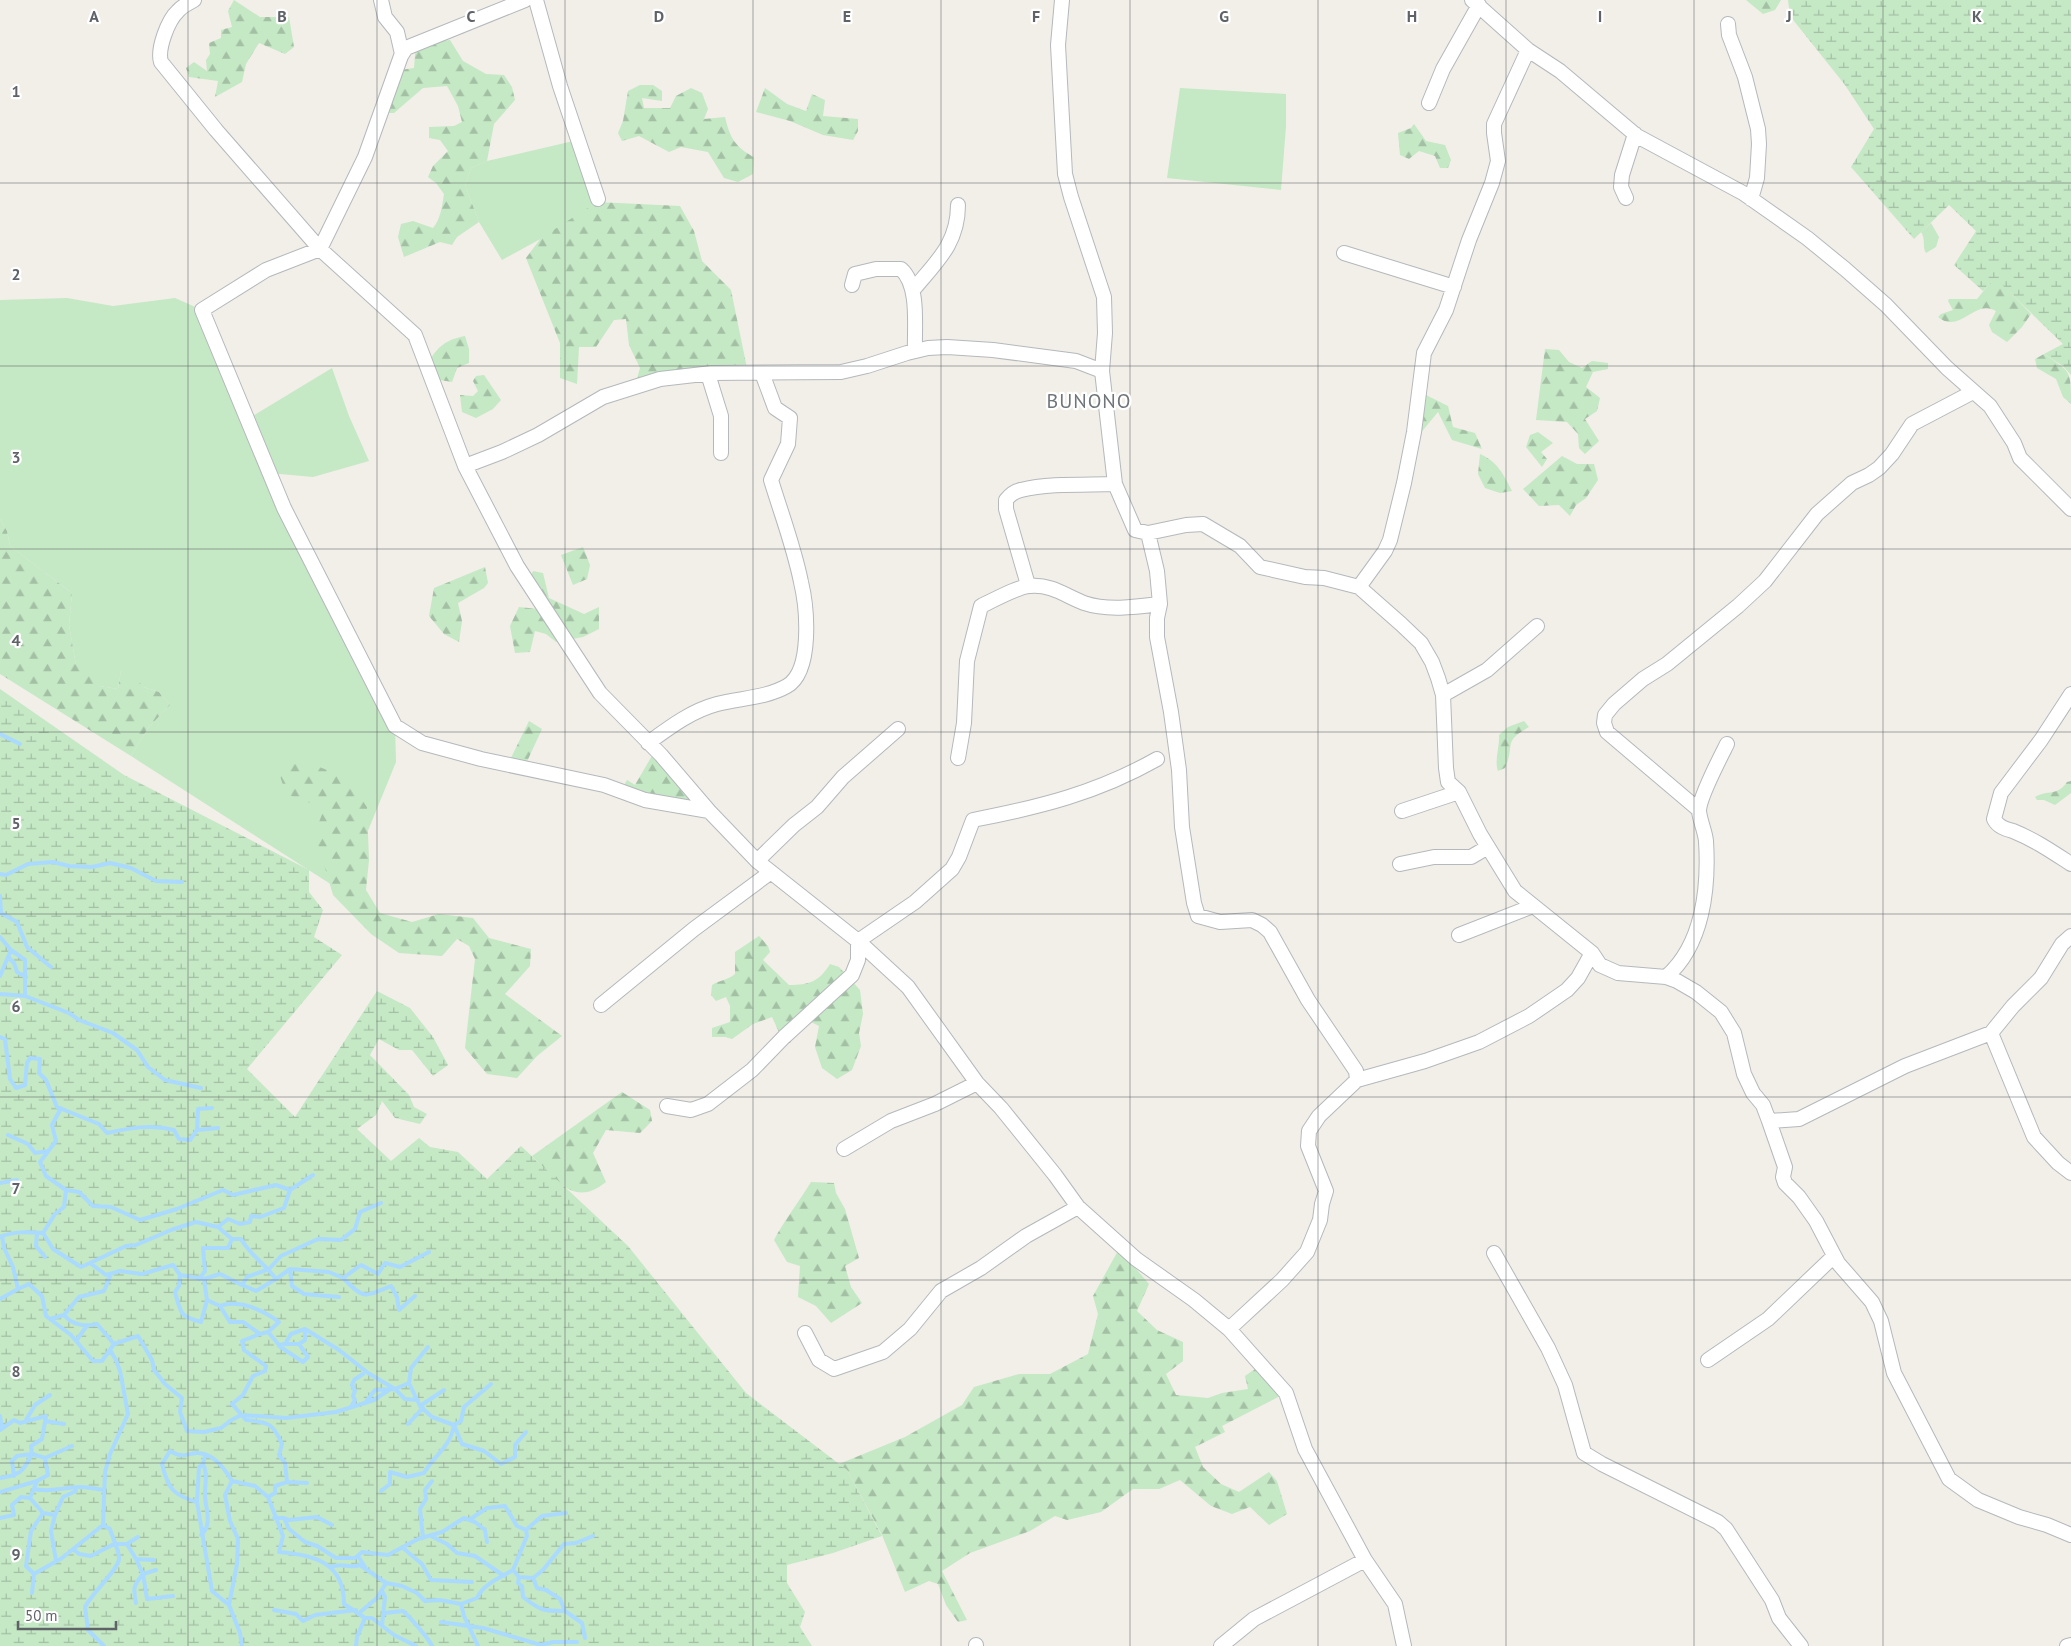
<svg xmlns="http://www.w3.org/2000/svg" width="2071" height="1646" viewBox="0 0 2071 1646" font-family="'PT Sans',sans-serif">
	<style>
		.green { fill: #c5e8c5 }
		.forest { fill: url(#forest-firs) }
		.wetland { fill: url(#wetland-marsh) }
		.lines { fill: none; stroke-linecap: round; stroke-linejoin: round }
		.stream { stroke: #aadaff; stroke-width: 4 }
		.minor-casing { stroke: #b5b8bc; stroke-width: 16 }
		.minor { stroke: #fff; stroke-width: 14 }
		.grid { fill: none; stroke: #5f6368; stroke-width: 1; stroke-opacity: 0.55 }
		.labels { text-anchor: middle; stroke-width: 4.5; stroke-linejoin: round; paint-order: stroke }
		.quarter-label { font-size: 20px; letter-spacing: 1px; fill: #70757a; stroke: #fff }
		.grid-label { font-size: 16px; text-anchor: middle; font-weight: bold; fill: #5f6368; stroke: #fff; stroke-width: 4.5; stroke-linejoin: round; paint-order: stroke }
	</style>
	<defs>
		<pattern id="forest-firs" width="22" height="20" patternUnits="userSpaceOnUse" patternTransform="scale(1.25)"><rect width="22" height="20" fill="#c5e8c5"/><path d="M5 1l3.5 6h-7zM16 11l3.5 6h-7z" fill="#a3c0a4"/></pattern>
		<pattern id="wetland-marsh" width="20" height="14" patternUnits="userSpaceOnUse" patternTransform="scale(1.25)"><rect width="20" height="14" fill="#c5e8c5"/><path d="M1 5h8M5 5V1M11 12h8M15 12V8" fill="none" stroke="#a3c0a4"/></pattern>
	</defs>
	<rect width="100%" height="100%" fill="#f1efe8"/>
	<path class="green" d="M1180,88L1286,94V126L1281,190L1167,178Z
		M582,139L597,202L555,231L502,260L479,222L465,185L471,168L487,161Z
		M1931,223L1939,237L1936,247L1926,253C1922,247 1926,239 1921,232Z
		M67,298L113,306L175,298L202,310L246,420L332,368L349,416L369,461L313,477L269,473L395,726L396,762L343,892L131,756L148,728L170,705L159,692L143,687L121,671L118,689L99,686L76,665L69,625L72,593L10,546L7,531L0,519V300Z"/>
	<path class="forest" d="M234,0L260,17H289L294,47L285,54L259,43L246,64L242,82L215,97L218,81L189,77L186,68L194,62L207,71L206,60L210,54L209,43L221,38V30L232,27L228,11Z
		M1746,0H1781L1775,10L1763,14Z
		M450,40L463,61L486,74L504,75L512,87L515,100L494,124L487,161L471,168L465,185L479,222L457,237L452,245L440,242L404,257L398,237L401,224L413,221L433,228C441,218 442,206 444,194L436,183L428,177L433,166L448,151L440,140L429,138V127L454,126L462,122L458,106L447,86L423,88L394,113H389L400,70L414,68L416,43Z
		M640,85H653L662,91V101L642,98L644,108H670L676,96L691,88L702,93L708,109L704,119L725,117C730,138 735,147 754,157L753,174L738,182L724,178L708,152L681,147L669,152L639,136L622,141L618,133L623,121L628,91Z
		M765,88L787,104L806,111L812,94L825,100L823,116L858,119V131L853,140L823,135L790,121L756,112Z
		M1414,124L1426,141L1445,145L1451,160L1448,168H1440L1435,156L1419,151L1409,159L1400,155L1398,133L1411,128Z
		M597,202L680,206L694,231L702,261L731,290L748,373L635,386L640,368L629,345L626,319L614,320L596,347H579L577,384L560,378V343L526,258L541,238Z
		M1995,277L2031,314L2022,327L2007,342L1992,332L1989,325L1996,311C1974,298 1960,335 1938,317L1941,314L1953,310L1948,301L1949,299H1977Z
		M465,336L469,349V363L457,368L452,382L440,380L426,367C436,348 444,340 465,336Z
		M1545,349L1559,350L1569,362L1582,368L1592,361L1608,363V369L1593,372L1586,387L1600,398L1597,411L1585,419L1599,441L1585,454L1579,448L1578,434L1567,422L1536,420Z
		M2044,354C2071,372 2071,370 2071,404L2063,397L2056,379L2037,368L2035,359Z
		M484,375L501,400L493,409L476,418L462,412L460,395L473,396L478,391L473,381L476,376Z
		M1426,395L1448,406L1453,427L1475,433L1482,449L1452,440L1438,412L1419,435L1417,397Z
		M1538,432L1553,443L1541,452L1547,459L1542,467L1526,447L1530,435Z
		M1480,454C1497,461 1504,475 1512,491L1500,493L1485,488L1478,474Z
		M1562,456L1577,464H1594L1598,480L1586,498L1576,505L1570,516L1559,505L1539,506L1523,489Z
		M0,519L7,531L10,546L72,593L69,625L76,665L89,659L99,686L118,689L121,671L134,675L143,687L159,692L170,705L148,728L131,756L0,674Z
		M583,547L590,565L587,579L573,585L561,555Z
		M485,567L488,583L484,588L458,603L462,621L459,642L444,634L429,616L434,588Z
		M533,571L543,573L549,598L584,614L599,607V629L583,637L556,642L546,634L535,631L530,652L515,653L510,626L519,607L538,609L525,589Z
		M529,721L542,729L524,768L508,764Z
		M1524,721L1529,727C1501,743 1516,744 1505,768L1498,771C1494,760 1500,747 1499,735L1508,727Z
		M653,754L696,802L621,791L627,780L635,785Z
		M303,761L346,777L367,807L369,860L366,890L380,913L412,922L439,914L473,918L489,938L531,949L530,966L505,994L562,1036L537,1056L517,1078L487,1074L465,1048L475,959L469,946L457,939L442,956L399,953L371,934L333,895L315,834L324,808L286,794L278,770Z
		M2071,781V793L2055,805L2044,800H2037L2035,797C2048,789 2057,797 2067,782Z
		M759,936L768,946L770,952L763,960L789,985C809,985 819,982 830,964L839,967L860,990L863,1014L859,1033L861,1046L852,1070L837,1079L822,1068L815,1047L819,1026L805,1019L798,1028L790,1043H784L772,1017L753,1024L732,1039L725,1037H712V1028L730,1022V1006L726,997L716,1001L711,995L712,985C720,980 728,980 735,974V952Z
		M622,1092L650,1110L652,1121L640,1133L606,1130L593,1153L606,1182C573,1209 556,1178 532,1156Z
		M811,1182L834,1183L836,1193L845,1209L859,1258L845,1266L851,1287L862,1303L831,1323L816,1306L798,1297L800,1266L787,1262L774,1240C785,1219 799,1202 811,1182Z
		M1119,1249L1149,1284L1137,1311L1157,1330L1183,1342V1361L1166,1374L1176,1395L1208,1398L1222,1393L1248,1389L1245,1376L1255,1369L1265,1375L1280,1396L1222,1426L1225,1432L1195,1447L1203,1467L1221,1484L1239,1492L1269,1472L1277,1481L1287,1514L1269,1525L1250,1507L1232,1514L1211,1506L1180,1480L1159,1489H1133L1101,1512L1067,1520L1055,1516L1030,1531L970,1553L942,1571L967,1620L958,1622L946,1605L938,1584L929,1581L905,1592L882,1535L847,1470L839,1464L905,1437L962,1405L974,1387L1019,1374H1050L1088,1354L1098,1314L1093,1296Z"/>
	<path class="wetland" d="M1788,0H2071V375L2063,366L2044,354L2063,344L1995,278L1983,291L1954,265L1976,231L1949,205L1914,239L1851,167L1874,129L1845,85L1790,16Z
		M0,689L124,775L309,870V892L323,910L314,937L342,955L247,1069L295,1117L377,991L410,1008L433,1037L448,1065L433,1076L412,1050H399L379,1039L370,1055L409,1095L414,1107L427,1114L420,1124L395,1118L382,1101L376,1115L357,1129L391,1161L419,1138L430,1147L458,1152L487,1179L521,1146L628,1246L746,1393L847,1470L882,1536L833,1553L787,1565V1583L805,1612L800,1627L812,1646H0Z"/>
	<g class="lines">
		<path class="stream" d="M0,734L20,744
			M0,874L6,875L28,864L53,862L69,866L92,867L110,863L131,868L156,881L182,882
			M0,896L1,913L17,922L27,947L51,967
			M0,937L11,950L0,976
			M11,950L25,960V996
			M8,957L14,963L17,972L26,977
			M0,994L25,996L69,1013L79,1020L113,1033L137,1050L148,1067L165,1080L201,1088
			M0,1037L5,1039L10,1079L16,1088L25,1085L27,1063L30,1058L40,1059L39,1073L46,1080L57,1107L99,1124L107,1133C130,1128 151,1124 174,1130L179,1139L190,1140L197,1130L218,1128
			M61,1108L52,1125L56,1141L40,1162L46,1176L66,1190
			M197,1130L198,1109L212,1108
			M8,1135L28,1144L35,1153L48,1151
			M0,1183L17,1180
			M218,1227L228,1219L240,1224L250,1222L251,1216L260,1217L284,1208L290,1190L313,1175
			M37,1233L36,1246L45,1257
			M43,1233L55,1214L64,1207L66,1190L79,1192L93,1206L111,1207L140,1220L177,1209L223,1190L233,1195L276,1185L290,1190
			M0,1237C13,1231 29,1232 43,1233L53,1249L81,1267L90,1263L106,1275L120,1271L142,1274L173,1265L180,1275L204,1279L207,1300L220,1306L230,1322H243L260,1334L242,1341L244,1350L266,1366L265,1371L253,1376L243,1395L232,1404L246,1420C268,1422 273,1423 282,1444L279,1455L285,1463L287,1482
			M90,1263L126,1246L136,1245L171,1230L196,1222L218,1227L232,1239H241C250,1255 265,1264 276,1279L290,1269L329,1272L343,1278L361,1265L378,1274L385,1263L400,1267L429,1252
			M290,1269L292,1286L304,1294L339,1297
			M180,1275L179,1286L175,1292C181,1313 179,1316 201,1322L207,1300
			M343,1278C365,1300 363,1297 391,1286L397,1297L399,1310L415,1296
			M199,1279L205,1271L203,1248H228L232,1239
			M204,1279L220,1274L242,1285L247,1277L269,1269L281,1256L318,1239L341,1240L355,1229L360,1212L381,1203
			M242,1285L256,1291L276,1279
			M18,1289L29,1284L42,1296L46,1316L71,1335L93,1361H102L114,1344
			M0,1299L18,1289L13,1267L4,1248L2,1236
			M220,1306C239,1299 263,1310 279,1322L268,1332
			M64,1315C72,1325 85,1327 97,1324L114,1344L138,1336L152,1360L154,1370L165,1384L182,1398L180,1412L187,1431L204,1432L221,1428L230,1421L241,1415L286,1418L336,1412L365,1403L375,1390L395,1389L409,1383L411,1368L428,1347
			M50,1319L64,1315L79,1297L104,1291L111,1274
			M260,1334L268,1332L279,1345L285,1344L291,1334L305,1329L339,1350L368,1373L395,1389L405,1399L418,1400
			M76,1341L86,1327
			M285,1344H299L305,1340V1329
			M279,1346L303,1362L308,1357L299,1344
			M409,1383L420,1406L432,1417L454,1425L462,1444L484,1451L501,1464L515,1457V1445L526,1432
			M365,1403L374,1400L389,1390
			M420,1406L444,1390
			M351,1407L355,1400L353,1396L355,1391L352,1385L354,1380L363,1374
			M0,1416L2,1428
			M26,1420L35,1405L50,1395
			M45,1421L64,1424
			M408,1424L423,1408
			M0,1430L14,1420L20,1423L46,1416L42,1439L31,1446L32,1454L45,1458L48,1475L37,1481L30,1498L43,1513L31,1531L26,1566L34,1574L32,1593
			M205,1456L203,1464L199,1467L197,1502L212,1591L229,1605
			M45,1458L72,1446
			M14,1476L12,1461L17,1456L32,1454
			M0,1478C20,1475 23,1472 32,1454
			M232,1481L225,1495L230,1521L238,1539L237,1564L229,1605L240,1633L242,1646
			M34,1489C50,1493 64,1487 80,1487C88,1487 96,1489 104,1490
			M381,1491L390,1484V1472L407,1477L424,1473C435,1454 450,1448 454,1425L461,1421L464,1407L491,1384
			M0,1492L37,1481
			M268,1497L275,1493V1486L287,1482L307,1483
			M197,1502C173,1495 168,1489 162,1464L170,1451C182,1458 183,1455 196,1453C212,1452 225,1469 232,1481L255,1486L268,1497L283,1536L279,1552C314,1555 344,1562 344,1604L365,1618L357,1637L356,1646
			M43,1513L55,1515L51,1531L56,1561
			M55,1515L63,1497L76,1491
			M0,1518L14,1515L12,1505L21,1497L30,1498
			M274,1518H284L289,1529L305,1542L317,1546L336,1558H355L362,1552L388,1555L418,1539L442,1532L464,1518L475,1522L485,1530L487,1542
			M284,1518L289,1520L317,1517L332,1525
			M469,1520L487,1508L505,1506L517,1526L526,1530
			M103,1525L110,1529C112,1536 120,1553 119,1559C118,1570 92,1593 85,1607L88,1630L104,1646
			M526,1530L542,1516L566,1513
			M201,1535C214,1524 204,1506 205,1492C205,1482 208,1474 203,1464
			M431,1536L447,1544L457,1553L475,1556L504,1576
			M423,1538L420,1509L426,1499L425,1490L432,1481
			M127,1544L136,1559L154,1560
			M403,1548L422,1564L431,1580L472,1582
			M73,1549L79,1554L91,1556L114,1544H127L138,1537
			M358,1556L365,1567
			M136,1559L143,1574L156,1570
			M330,1567C344,1562 347,1569 360,1565L386,1583L402,1586L417,1593L425,1601L440,1600L461,1604L464,1616L478,1646
			M513,1570L527,1536L526,1530
			M34,1574L62,1558L103,1525L105,1472L110,1454L128,1414L120,1371L116,1360L110,1350
			M143,1574L147,1599L173,1596
			M519,1577L518,1583L522,1586L523,1597C541,1611 543,1611 565,1611
			M533,1578L537,1588L546,1590L560,1599L565,1611L582,1623L585,1638
			M382,1591L385,1597L382,1625
			M136,1603C133,1588 133,1586 143,1574
			M461,1604L477,1598C483,1584 500,1578 513,1570L519,1577L533,1578L543,1570L564,1544L576,1543L593,1536
			M274,1610L296,1614L303,1621L315,1615L356,1610
			M359,1613L377,1598L386,1583
			M385,1613L403,1611C410,1617 429,1639 432,1646
			M365,1618H372L394,1635L416,1646
			M441,1622L483,1628L541,1645L553,1642H577"/>
		<g class="minor-casing">
			<path id="minor" d="M194,0C189,3 182,6 178,11C168,20 157,49 161,62L216,130L320,249L415,335L465,466L517,566L600,693L661,755L709,811L757,861L858,941L908,987L977,1083L1001,1108L1055,1175L1078,1207L1136,1259L1194,1300L1229,1329L1286,1393L1305,1449L1365,1560L1395,1604L1404,1646
				M381,0L385,17L397,32L402,54
				M525,0L406,48L401,56L365,157L320,249L266,270L202,310L284,508L395,726L422,743L481,759L604,785L645,800L709,811
				M536,0L560,86L598,199
				M1062,0L1058,45L1065,174L1071,197L1104,297L1105,333L1102,371L1115,484L1135,530L1148,533L1186,525L1203,524L1240,546L1260,567L1305,577L1324,578L1359,587L1401,624L1421,643L1432,662L1438,678L1443,695L1446,768L1448,782L1459,792L1480,834L1515,891L1592,953L1600,965L1618,973L1666,977L1677,981L1696,992L1721,1012L1734,1033L1744,1074L1753,1093L1763,1105L1769,1121L1785,1167L1783,1177L1785,1183L1799,1197L1816,1221L1838,1263L1872,1302L1881,1321L1894,1373L1949,1479L1978,1500L2019,1517L2047,1525L2071,1535
				M1472,0L1528,50L1560,71L1637,136L1743,193L1807,238L1845,269L1886,305L1947,368L1990,406L2014,443L2020,458L2071,509
				M1728,24L1729,35L1745,77L1758,129L1759,144L1757,178L1751,199
				M1429,103L1443,69L1479,5
				M1626,198L1621,187L1622,175L1635,134
				M1344,253L1454,287
				M852,285L855,274L876,269H901C920,286 914,328 915,351
				M913,290C936,262 958,244 958,205
				M708,374L721,416V453
				M465,466L502,452L538,435L603,397L660,379L712,373L841,372L867,366L907,353L928,348L947,347L993,350L1076,361L1102,371
				M1148,533L1157,571L1160,604L1157,618V637L1171,712L1179,770L1182,827L1194,903L1198,916L1220,922L1252,920L1262,925L1270,932L1308,1000L1356,1071L1357,1080
				M1028,585L1006,509V500C1010,495 1014,491 1021,490C1049,483 1086,485 1115,484
				M1359,587L1385,551L1390,540L1404,483L1414,432L1424,353L1446,310L1469,240L1492,183L1498,161L1494,133V124L1528,50
				M2071,694L2041,740L2001,793L1994,819C1998,827 2006,829 2013,831C2035,840 2051,851 2071,864
				M1443,695L1487,670L1537,626
				M648,743C670,727 691,711 717,704C740,698 766,698 787,686C813,671 807,607 801,582C794,547 781,513 771,480L788,444L790,418L775,408L762,373
				M958,758L964,723L967,661L981,606C992,601 1019,586 1030,586C1051,584 1066,596 1084,603C1107,611 1136,607 1160,604
				M1699,810L1607,732L1604,723L1605,715L1614,704L1643,679L1667,664L1738,606L1765,581L1817,514L1852,483L1869,475L1879,468L1892,454L1912,424L1973,392
				M1402,811L1459,792
				M757,861L794,825L817,807L843,777L898,729
				M1400,864L1434,857H1471L1488,847
				M1459,935L1533,906
				M1666,977C1703,945 1709,888 1706,841C1705,831 1700,821 1699,811C1699,798 1720,758 1727,744
				M601,1005L694,929L771,872
				M1991,1033L2034,1137L2058,1163L2071,1173
				M667,1106L691,1110L708,1104L752,1070L784,1037L852,975L858,960V941L915,902L952,869L959,857L973,820C1040,807 1097,793 1157,759
				M1769,1121L1799,1119L1905,1066L1991,1033L2013,1006L2041,978L2062,944L2071,936
				M844,1149L891,1121L935,1104L977,1083
				M1494,1253L1548,1348L1565,1385L1584,1453L1602,1464L1718,1522L1726,1529L1772,1600L1779,1618L1801,1646
				M1229,1329L1282,1280L1307,1252L1320,1220L1322,1204L1326,1191L1308,1146L1309,1131L1319,1116L1357,1080L1425,1061L1479,1042L1529,1016L1567,990L1578,978L1592,953
				M805,1333L819,1360L834,1369L883,1352L910,1329L941,1291L981,1268L1026,1236L1078,1207
				M1708,1360L1768,1319L1834,1256
				M976,1645V1646
				M1221,1646L1254,1619L1365,1560
				M2067,1646L2071,1645"/>
		</g>
		<use href="#minor" class="minor"/>
	</g>
	<path class="grid" d="M188,0V1646M377,0V1646M565,0V1646M753,0V1646M941,0V1646M1130,0V1646M1318,0V1646M1506,0V1646M1694,0V1646M1883,0V1646M0,183H2071M0,366H2071M0,549H2071M0,732H2071M0,914H2071M0,1097H2071M0,1280H2071M0,1463H2071"/>
	<g class="labels">
		<g class="quarter-label">
			<text x="1089" y="408">BUNONO</text>
		</g>
	</g>
	<g class="grid-label">
		<text x="94" y="22">A</text>
		<text x="282" y="22">B</text>
		<text x="471" y="22">C</text>
		<text x="659" y="22">D</text>
		<text x="847" y="22">E</text>
		<text x="1036" y="22">F</text>
		<text x="1224" y="22">G</text>
		<text x="1412" y="22">H</text>
		<text x="1600" y="22">I</text>
		<text x="1789" y="22">J</text>
		<text x="1977" y="22">K</text>
		<text x="16" y="97">1</text>
		<text x="16" y="280">2</text>
		<text x="16" y="463">3</text>
		<text x="16" y="646">4</text>
		<text x="16" y="829">5</text>
		<text x="16" y="1012">6</text>
		<text x="16" y="1194">7</text>
		<text x="16" y="1377">8</text>
		<text x="16" y="1560">9</text>
	</g>
	<path d="M18 1621v8h98v-8" fill="none" stroke="#5f6368" stroke-width="2.5"/>
	<text x="25" y="1621" font-size="15" fill="#5f6368" stroke="#ffffff" stroke-width="4" paint-order="stroke">50 m</text>
</svg>
